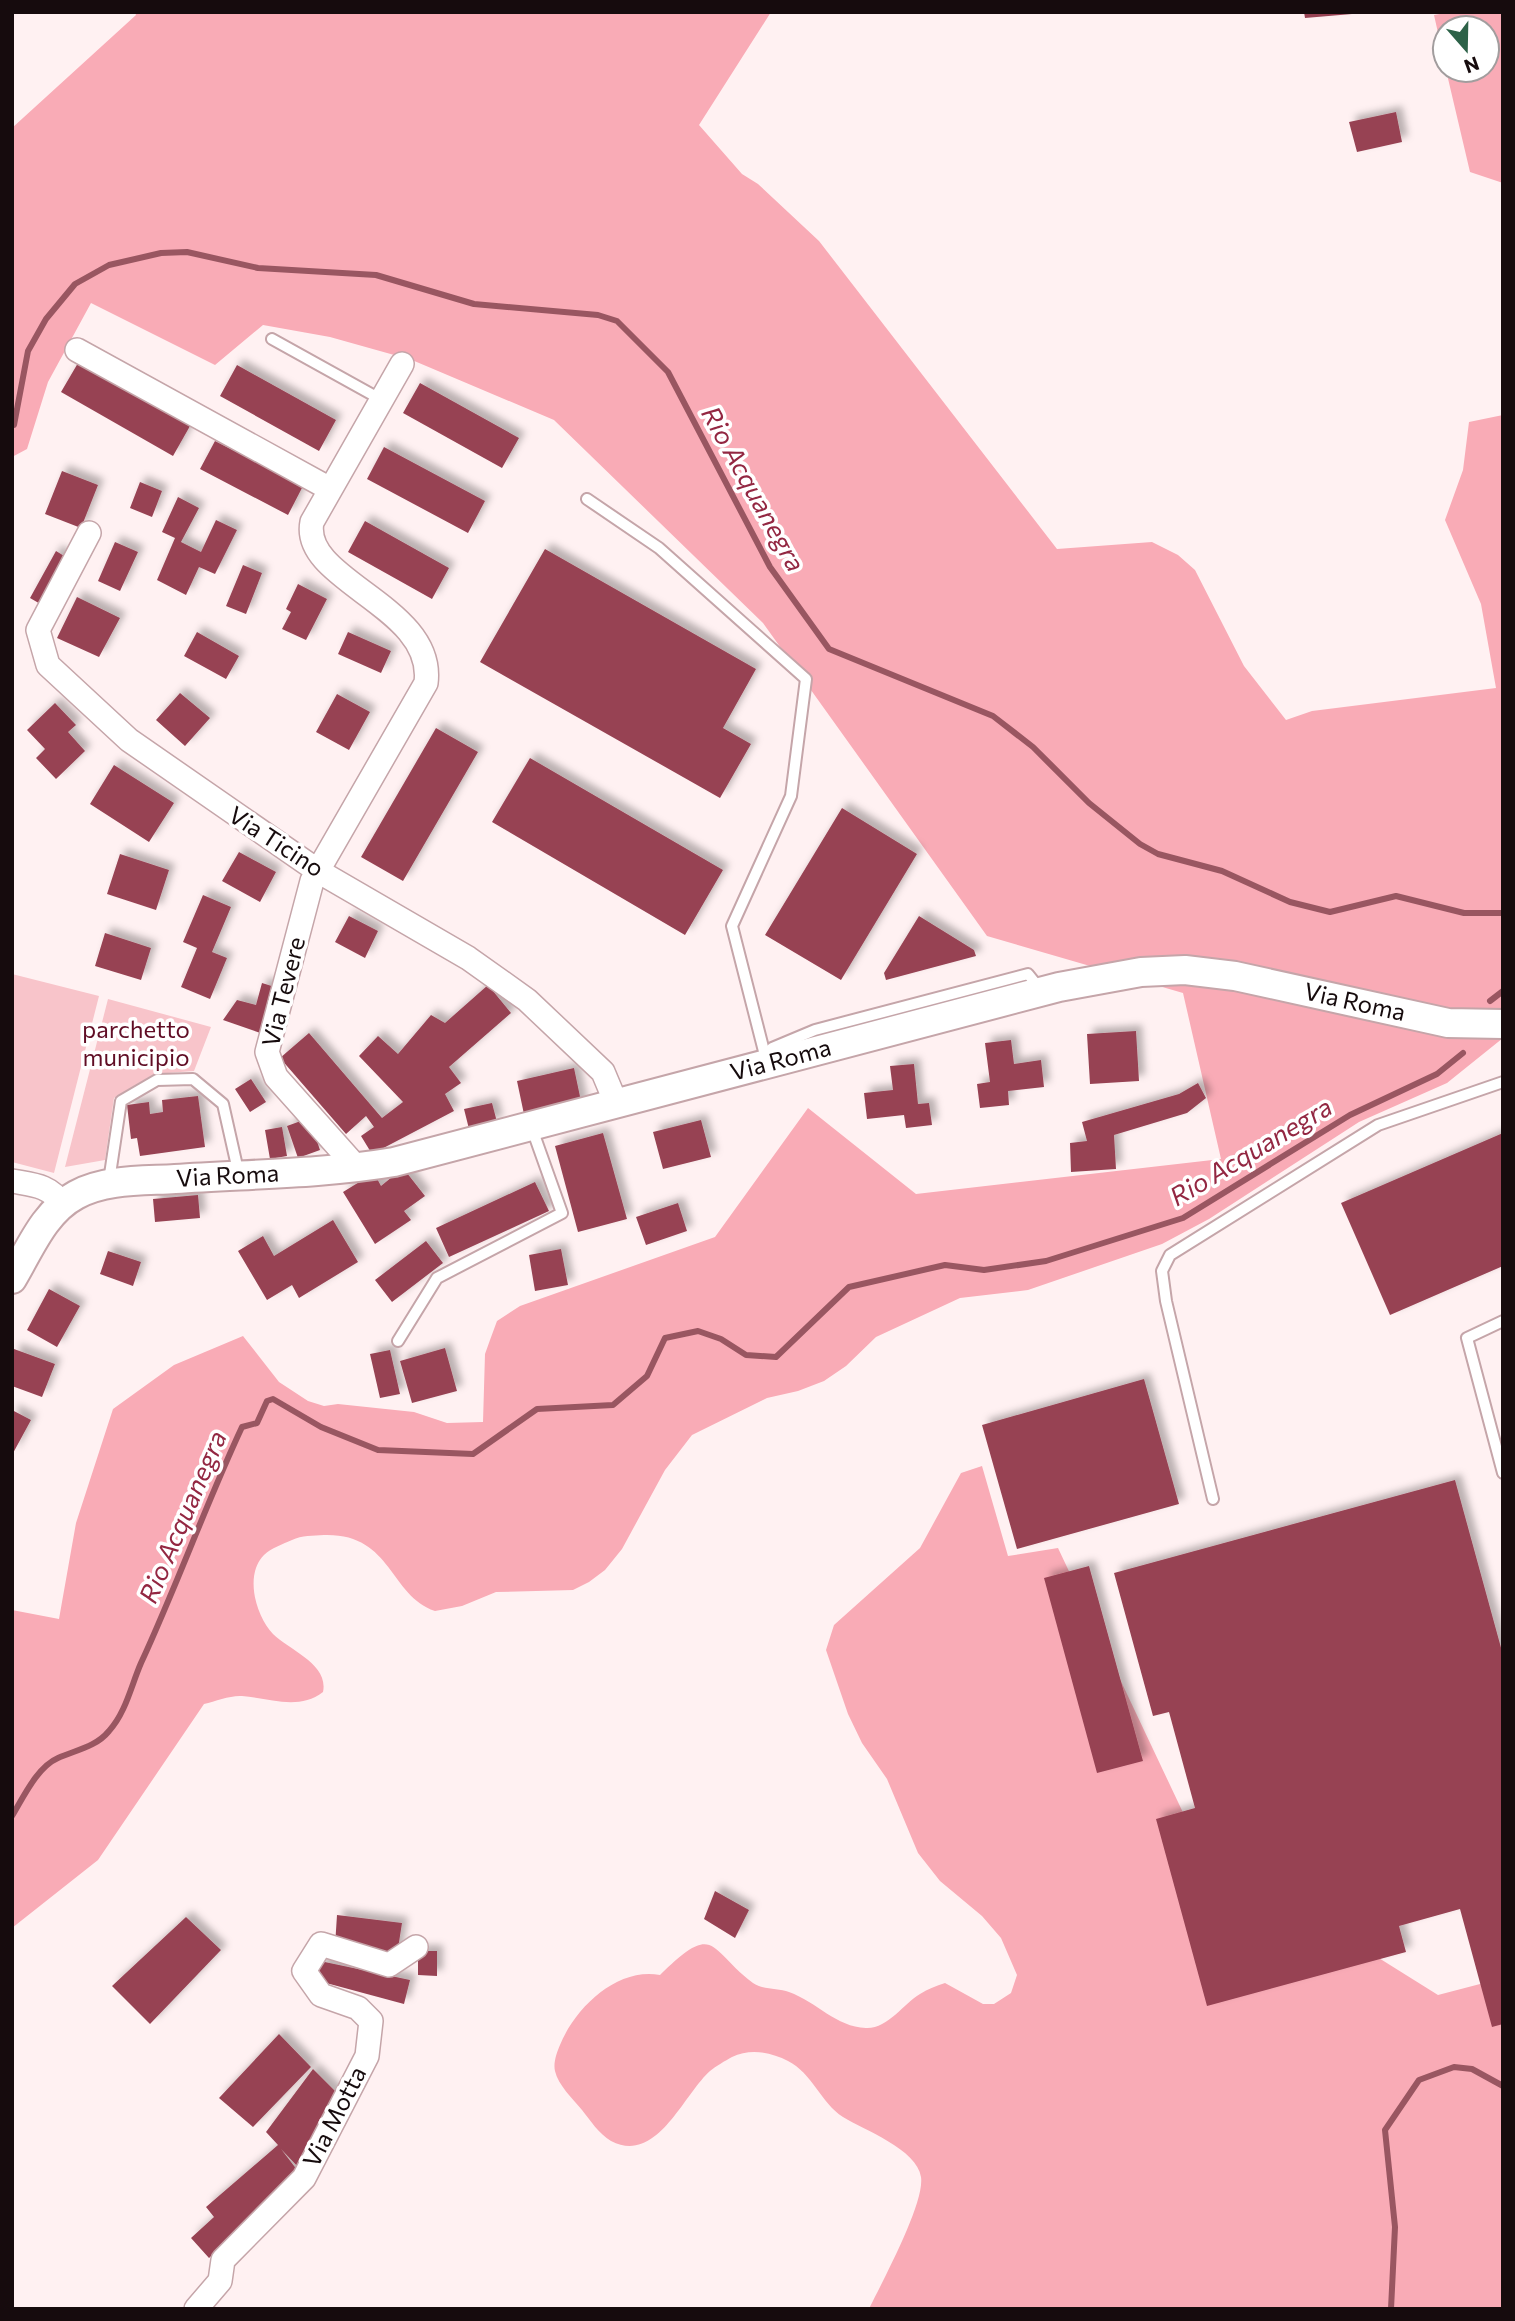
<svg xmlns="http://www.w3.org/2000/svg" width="1515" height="2321" viewBox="0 0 1515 2321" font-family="Commissioner,sans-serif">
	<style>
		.green { fill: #f8c4ca }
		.forest { fill: #f9abb6 }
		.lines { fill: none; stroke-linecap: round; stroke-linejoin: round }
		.stream { stroke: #995661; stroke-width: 6 }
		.building { fill: #974253; filter: url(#shadow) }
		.service-casing { stroke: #c5a5a9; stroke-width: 14 }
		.minor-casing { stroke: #c5a5a9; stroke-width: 26 }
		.tertiary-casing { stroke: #c5a5a9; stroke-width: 32 }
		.service { stroke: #fff; stroke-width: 10 }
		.minor { stroke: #fff; stroke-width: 23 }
		.tertiary { stroke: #fff; stroke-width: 28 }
		.labels { text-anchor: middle; stroke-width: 7; stroke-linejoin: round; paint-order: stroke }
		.street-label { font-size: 24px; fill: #160b0d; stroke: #fff }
		.park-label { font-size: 24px; fill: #600d25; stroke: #fff }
		.water-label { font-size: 26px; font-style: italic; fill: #932742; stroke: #fff }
	</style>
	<defs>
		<filter id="shadow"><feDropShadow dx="6" dy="-6" stdDeviation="3.5" flood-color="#0004"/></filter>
	</defs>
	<rect width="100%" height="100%" fill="#fff1f2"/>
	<path class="green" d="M12,974L99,996L54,1173L12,1162Z
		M108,999L211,1027L194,1071L154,1074L114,1098L105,1160L65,1167Z"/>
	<path class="forest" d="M135,12H771L699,125L742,174L758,184L819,241L1057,549L1152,542L1178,555L1195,570L1244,666L1286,720L1312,711L1496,688L1481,604L1445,520L1463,470L1469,422L1503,415V1038L1447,1083L1359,1122L1209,1219L1162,1244L1028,1290L960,1298L876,1337L846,1366L824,1381L798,1391L767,1398L692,1435L665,1470L622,1549L605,1570L589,1582L573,1590L496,1592L462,1606L435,1611C389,1595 392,1533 324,1535C313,1536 302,1535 292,1540C283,1544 271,1548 264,1555C244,1575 256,1616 273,1634C289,1650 329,1664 323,1692C298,1711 270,1698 242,1696C231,1695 216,1701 204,1704L98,1860L12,1928V1610L59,1619L76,1523L113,1409L174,1365L243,1336L279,1382L308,1401L324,1406L338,1404L414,1412L447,1423L483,1422L485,1354L490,1340L497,1321L520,1306L715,1237L808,1108L916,1194L1221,1159L1183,993L987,936L763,623L554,420L412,360L330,337L263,325L215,365L91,303L48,382L27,449L12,457V128L136,15Z
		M1451,12H1503V183L1470,172L1446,70H1487V28H1445V64L1434,15Z
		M982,1466L1008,1556L1058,1548L1238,1929L1358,1945L1438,1995L1503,1978V2309H869C882,2282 925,2203 921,2177C917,2149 864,2130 843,2117C821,2103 812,2073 788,2061C771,2052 750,2048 732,2057C725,2061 716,2066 710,2071C683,2095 657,2165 611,2141C599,2134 590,2120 582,2110C573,2099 558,2085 555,2071C553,2063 557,2052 560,2045C575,2008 617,1967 660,1975C716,1920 708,1949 753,1983C763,1990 778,1988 789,1992C817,2002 836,2027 866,2028C888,2029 903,2004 920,1994C928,1989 936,1986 945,1983L983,2004H994L1011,1993L1017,1975L1001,1938L982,1916L940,1881L918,1853L887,1779L862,1743L848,1714L826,1650L834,1625L920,1548L961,1473Z"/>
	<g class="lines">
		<path class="stream" d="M14,425L28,351L46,319L75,284L109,265L161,253L187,252L258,268L376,275L474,304L598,315L617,321L668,372L770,567L829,649L993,716L1033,747L1089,803L1140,844L1158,854L1222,871L1290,902L1330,912L1396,896L1464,913H1503
			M1490,1001L1503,991
			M12,1816C23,1798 37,1767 58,1758C76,1750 96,1747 109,1731C126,1712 131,1686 141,1663C177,1585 206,1504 242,1427L257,1423L267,1401L273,1399L321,1427L378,1450L473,1454L537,1409L613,1405L647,1376L665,1338L698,1331L721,1339L746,1355L776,1357L849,1287L945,1265L984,1270L1046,1261L1183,1218L1350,1115L1437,1074L1463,1053
			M1391,2309L1395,2227L1385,2130L1419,2080L1454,2067L1472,2069L1503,2086"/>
	</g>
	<path class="building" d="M1304,12H1352V14L1305,18Z
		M1396,112L1402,142L1357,152L1349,122Z
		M78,363L190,426L173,456L61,392Z
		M237,365L336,420L319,451L220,396Z
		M420,383L519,438L502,468L403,413Z
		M215,441L303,486L288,515L200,469Z
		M384,447L485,501L468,533L367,479Z
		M62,471L98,485L81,528L45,514Z
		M140,482L162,491L152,517L130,508Z
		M178,497L199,508L181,542L201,552L216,520L237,530L215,574L199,567L186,595L157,580L175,538L162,532Z
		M365,521L449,568L432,599L348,552Z
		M115,542L138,552L120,591L98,581Z
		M545,549L756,669L723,728L751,744L720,798L480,662Z
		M56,551L74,562L49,609L30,598Z
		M243,565L262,573L246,614L226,606Z
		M298,584L327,599L306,640L282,629L291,612L286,609Z
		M77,597L120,618L99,657L57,638Z
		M197,632L239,656L226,679L184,656Z
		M348,632L391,651L381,673L338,654Z
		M180,693L210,718L185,746L156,720Z
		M337,694L370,712L349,750L316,732Z
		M55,703L76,725L68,732L85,751L56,779L36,758L45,749L27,730Z
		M436,728L478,752L403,881L361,857Z
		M530,758L723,870L685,935L492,822Z
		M114,765L174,803L149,842L90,804Z
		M842,808L917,854L841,980L765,935Z
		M239,852L276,872L260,902L222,881Z
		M120,854L169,870L156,910L107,894Z
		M203,895L231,907L212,952L227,958L210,999L181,987L197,948L183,942Z
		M349,916L378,931L365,958L335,942Z
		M919,916L974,950L976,956L886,980L884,973Z
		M105,933L151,948L141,980L95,966Z
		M262,983L278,988L266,1035L223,1020L237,1000L256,1005Z
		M488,985L511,1013L449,1067L461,1083L445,1094L454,1111L372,1154L361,1136L374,1127L366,1116L346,1134L280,1058L309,1033L382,1118L403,1102L359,1056L378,1036L398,1054L431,1015L445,1023Z
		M1136,1031L1139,1081L1090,1084L1087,1034Z
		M1011,1040L1014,1064L1041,1060L1044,1087L1008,1091L1009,1105L980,1108L977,1084L990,1082L985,1043Z
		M914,1064L918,1104L929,1103L932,1125L906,1128L904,1115L867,1119L864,1093L893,1090L890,1066Z
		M574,1068L582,1106L525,1119L517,1081Z
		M251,1079L266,1102L250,1112L235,1089Z
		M1198,1083L1206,1098L1187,1113L1114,1135L1116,1169L1071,1172L1070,1143L1087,1141L1082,1122L1179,1094Z
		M198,1096L205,1147L140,1156L137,1138L131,1139L127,1105L149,1102L150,1114L163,1112L162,1100Z
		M492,1103L497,1122L469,1129L464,1109Z
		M309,1118L320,1150L298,1158L287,1126Z
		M701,1120L711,1157L663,1169L653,1132Z
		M282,1127L287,1156L270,1159L265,1130Z
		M603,1133L627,1219L578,1232L555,1146Z
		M1503,1133V1266L1390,1315L1341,1203Z
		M403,1168L425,1196L404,1211L411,1220L375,1244L343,1192L374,1173L381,1186Z
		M535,1182L549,1211L449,1257L436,1228Z
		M198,1195L200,1218L155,1222L153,1199Z
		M678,1203L687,1231L646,1245L636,1217Z
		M333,1220L358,1262L299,1298L292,1285L267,1300L238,1251L263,1236L274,1256Z
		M426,1241L443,1263L392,1302L375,1280Z
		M561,1249L568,1285L535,1291L529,1255Z
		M108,1251L141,1262L133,1286L100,1274Z
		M49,1289L80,1306L57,1347L27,1330Z
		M445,1348L457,1391L412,1403L400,1361Z
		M14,1349L55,1364L42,1397L12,1386Z
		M390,1350L400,1394L380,1398L370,1354Z
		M1144,1379L1179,1504L1017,1549L982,1425Z
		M12,1410L31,1420L12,1455Z
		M1455,1480L1503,1655V2024L1492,2027L1460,1909L1399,1926L1406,1952L1207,2006L1156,1819L1195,1808L1169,1712L1153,1716L1114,1573Z
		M1089,1566L1143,1761L1097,1773L1044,1578Z
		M715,1891L749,1910L735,1938L704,1919Z
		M337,1915L402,1923L397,1955L335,1946Z
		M186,1917L221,1950L150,2024L112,1986Z
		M418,1951H437V1976L418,1975Z
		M320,1961L410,1980L404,2004L315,1980Z
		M279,2034L311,2067L253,2127L219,2098Z
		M313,2069L341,2097L300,2169L281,2149L301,2175L209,2258L191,2238L214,2217L206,2207L278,2145L266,2132Z"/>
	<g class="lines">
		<g class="service-casing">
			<path id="service" d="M272,339L382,400
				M587,499L659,548L806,679L791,796L732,926L767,1063
				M769,1057L772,1048L815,1030L1028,974L1040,989
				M109,1181L121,1101L157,1080L193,1079L223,1104L239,1175
				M1503,1321L1467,1338L1503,1473
				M398,1341L437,1278L562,1213L531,1126
				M1213,1499L1166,1301L1162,1271L1170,1255L1378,1125L1503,1082"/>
		</g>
		<g class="minor-casing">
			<path id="minor" d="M77,350L330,489
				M89,533L38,630L48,665L129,740L318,871L468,958L527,1000L603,1072L616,1103
				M353,1168L350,1160L276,1077L267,1052L312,881L426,683C436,606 300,581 312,522L402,364
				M12,1181C34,1185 49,1185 62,1204
				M196,2309L220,2281L223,2260L304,2178L367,2056L371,2021L358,2008L321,1995L304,1971L321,1944L389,1965L416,1947"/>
		</g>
		<g class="tertiary-casing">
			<g id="tertiary">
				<path id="s1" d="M12,1279C30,1249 44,1212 76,1195C105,1179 143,1181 175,1179C248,1174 322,1174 394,1162L1059,987L1141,972L1185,970L1235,976L1448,1023L1503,1024"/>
			</g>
		</g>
		<use href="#service" class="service"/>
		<use href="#minor" class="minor"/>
		<use href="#tertiary" class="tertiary"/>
	</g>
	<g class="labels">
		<g class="street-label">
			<text transform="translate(276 842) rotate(33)" y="8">Via Ticino</text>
			<text transform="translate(284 992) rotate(-76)" y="8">Via Tevere</text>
			<text dy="8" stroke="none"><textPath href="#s1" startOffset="1416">Via Roma</textPath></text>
			<text dy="8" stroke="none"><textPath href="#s1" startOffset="828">Via Roma</textPath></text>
			<text dy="8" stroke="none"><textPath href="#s1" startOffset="261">Via Roma</textPath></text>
			<text transform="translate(335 2117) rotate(-63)" y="8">Via Motta</text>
		</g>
		<g class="park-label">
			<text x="136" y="1038">parchetto<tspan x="136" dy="28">municipio</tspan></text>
		</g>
		<g class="water-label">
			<text transform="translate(753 489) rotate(61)" y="9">Rio Acquanegra</text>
			<text transform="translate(1251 1152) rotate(-31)" y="9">Rio Acquanegra</text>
			<text transform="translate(183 1517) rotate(-67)" y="9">Rio Acquanegra</text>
		</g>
	</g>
	<rect width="1515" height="2321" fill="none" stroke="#160b0d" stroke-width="28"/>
	<g transform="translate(1466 49) rotate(160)"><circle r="33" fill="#ffffff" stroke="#a29d9e" stroke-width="2"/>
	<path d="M0-5L12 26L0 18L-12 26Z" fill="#2d6248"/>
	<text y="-10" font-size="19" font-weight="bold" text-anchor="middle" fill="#160b0d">N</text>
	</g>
</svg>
